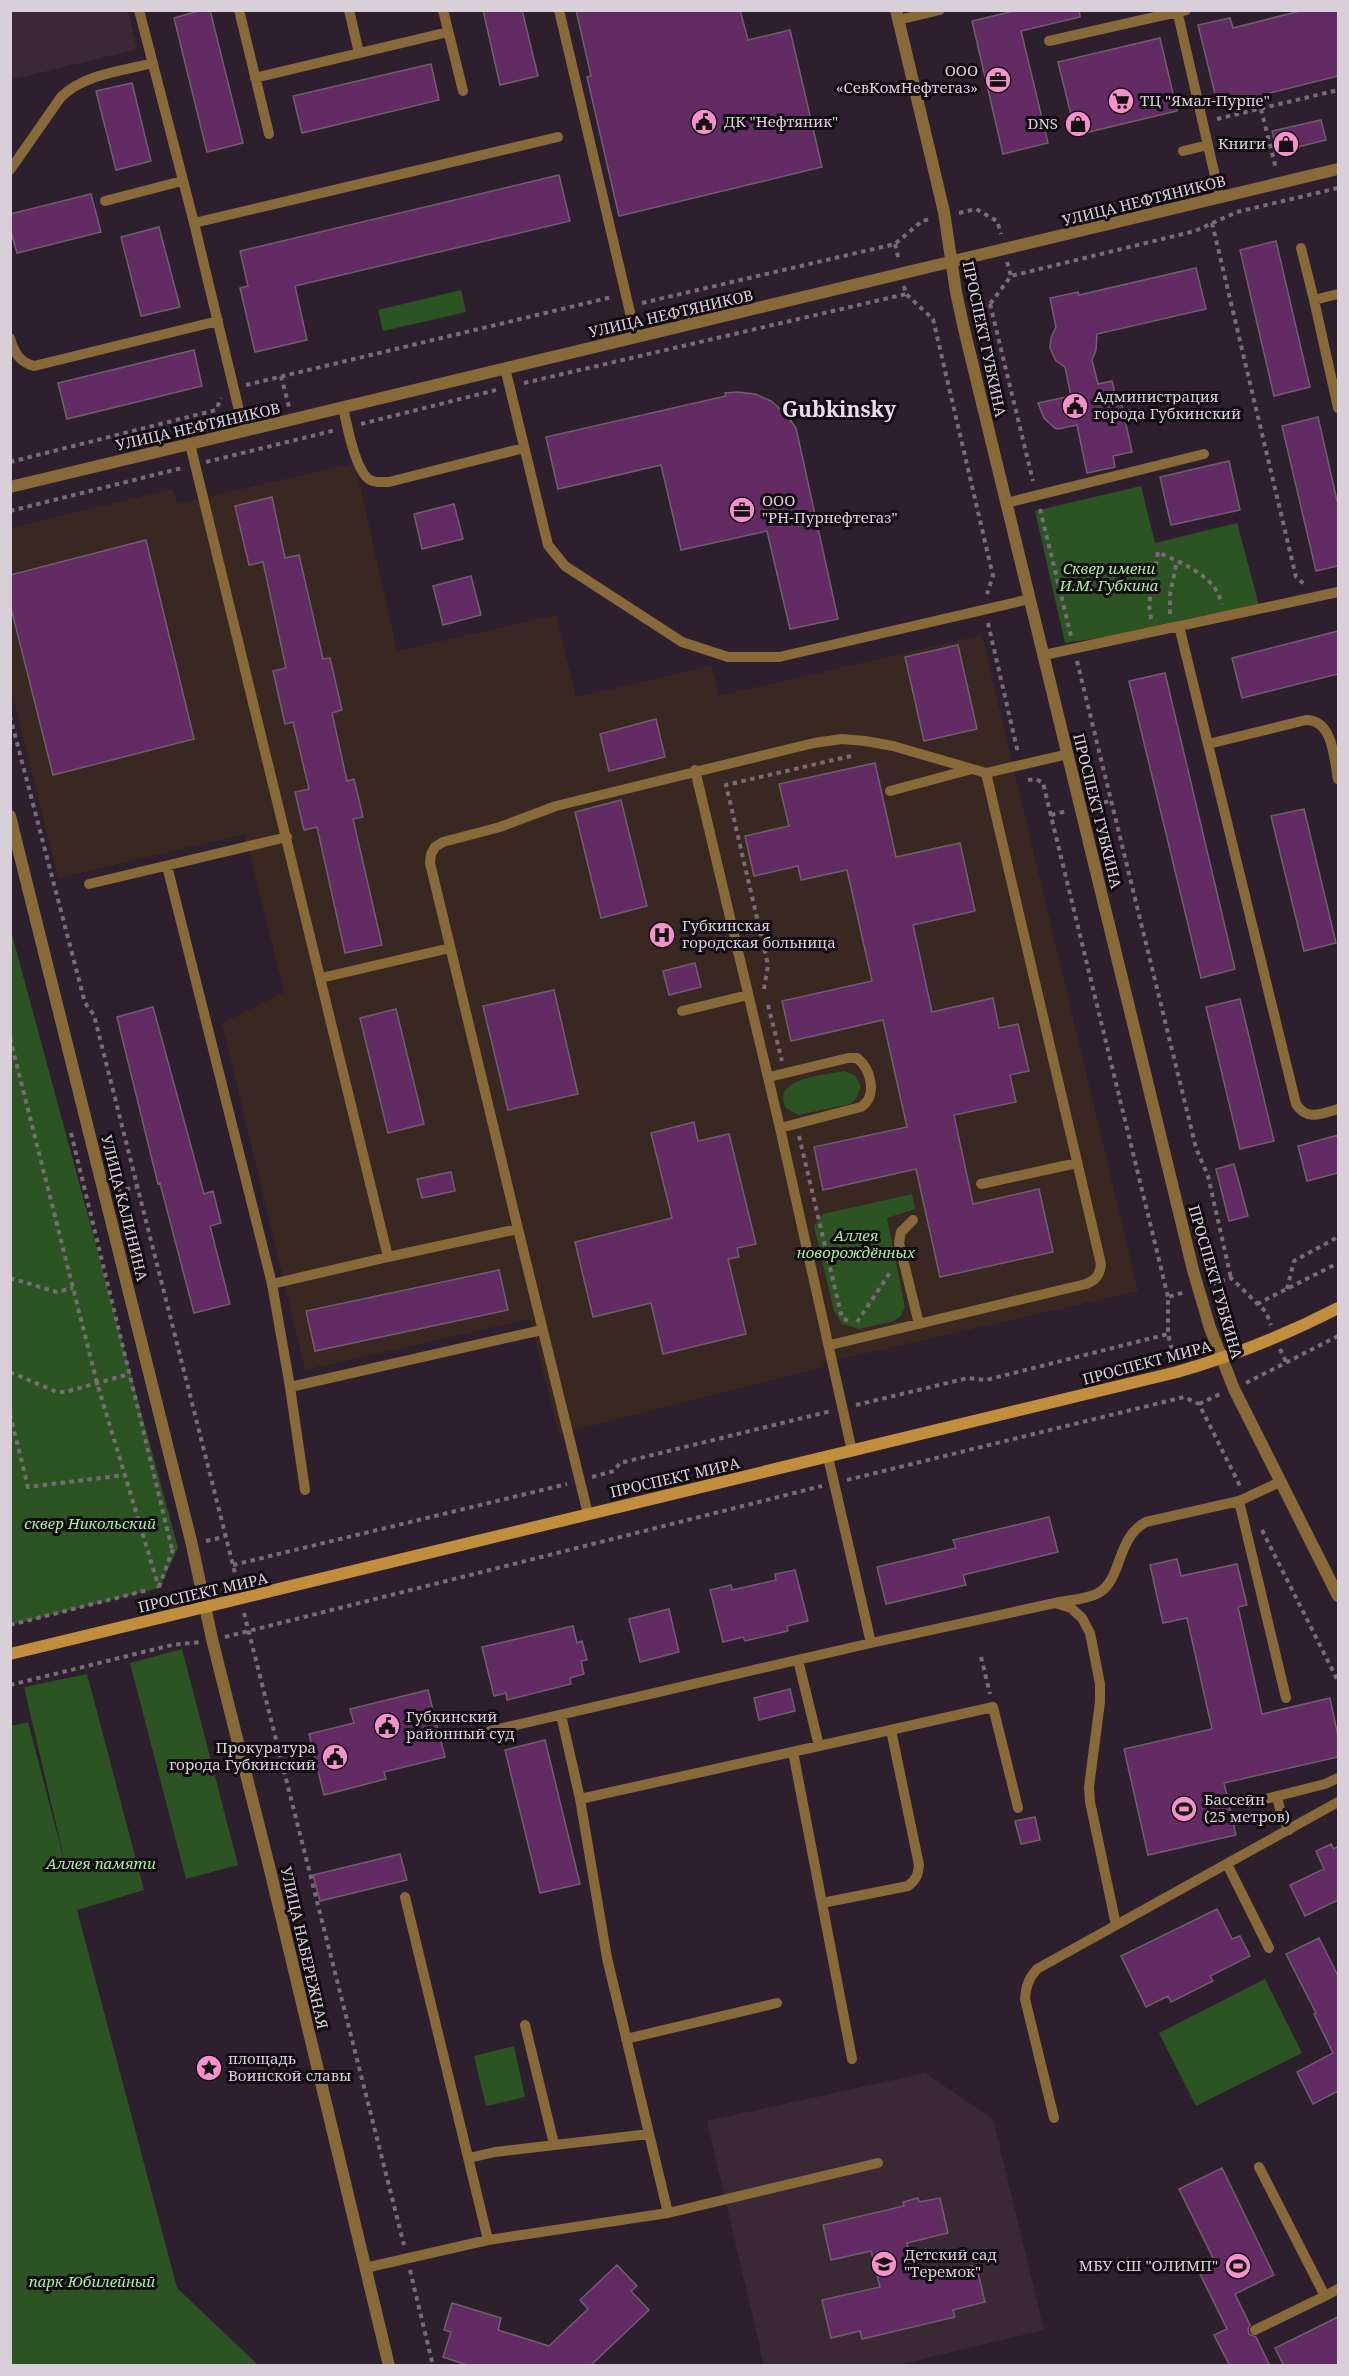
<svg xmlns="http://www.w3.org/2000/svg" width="1349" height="2376" viewBox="0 0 1349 2376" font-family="'Noto Serif',serif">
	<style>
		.education { fill: #3a2934 }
		.medical { fill: #392721 }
		.green { fill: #2c5422 }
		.building { fill: #622b64; stroke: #705e6f; stroke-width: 1.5 }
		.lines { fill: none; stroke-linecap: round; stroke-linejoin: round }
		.path { stroke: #796c78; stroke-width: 4; stroke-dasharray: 4.5 4.5; stroke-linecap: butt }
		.service { stroke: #886938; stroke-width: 10 }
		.minor { stroke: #886938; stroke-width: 12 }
		.secondary { stroke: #c18f3b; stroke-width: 12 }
		.labels { text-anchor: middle; stroke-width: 6; stroke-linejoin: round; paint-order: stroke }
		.poi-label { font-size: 15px; fill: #d9cfd8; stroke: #120b12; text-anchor: start }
		.street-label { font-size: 15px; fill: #d9cfd8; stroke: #120b12 }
		.park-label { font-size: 15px; font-style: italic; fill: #a4ee93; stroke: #120b12 }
		.district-label { font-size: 21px; font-weight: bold; fill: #efdbef; stroke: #120b12 }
	</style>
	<rect width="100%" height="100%" fill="#2e1f2e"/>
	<path class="education" d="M10,11H128L137,49L11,80Z
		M925,2073L993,2119L1044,2330L897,2365H764L707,2121Z"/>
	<path class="medical" d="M355,463L397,651L556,615L576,697L711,666L719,696L982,635L1138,1291L823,1363L824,1367L559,1434L530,1319L305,1370L222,1023L284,992L245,834L58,878L11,689L10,528L173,489L177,504Z"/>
	<path class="green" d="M461,290L466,312L383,331L378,310Z
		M1141,486L1155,543L1237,523L1259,605L1181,620L1170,628L1065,643L1035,511Z
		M11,931L178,1548L159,1588L11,1625Z
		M844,1071L856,1076L861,1087L856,1099L850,1104L798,1115L786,1108C770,1078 825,1075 844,1071Z
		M912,1194L915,1209L887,1218L905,1307L901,1316L894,1321L859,1329L842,1324L834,1311L814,1226L823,1214Z
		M182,1649L238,1865L186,1879L130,1663Z
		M87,1674L144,1890L77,1910L177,2288L258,2365H11V1726L28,1722L67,1871L24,1687Z
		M1265,1979L1302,2053L1196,2106L1159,2033Z
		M514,2046L525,2097L486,2106L474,2056Z"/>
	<path class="building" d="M202,10H210L243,143L207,152L174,18Z
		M483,10H522L538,76L500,85Z
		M576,10H740L748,40L790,30L822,167L619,216L587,77L591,76Z
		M1018,10H1079L1080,17L1021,31L1048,143L1003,154L972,21Z
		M1304,10H1338V76L1218,106L1198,25L1230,18L1233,28Z
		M1160,38L1177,111L1076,135L1058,62Z
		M431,64L439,100L302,133L293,96Z
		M132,83L151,161L116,170L96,91Z
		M1321,120L1326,140L1277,152L1272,131Z
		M559,175L570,221L295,286L307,340L255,352L240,288L248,286L240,251Z
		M91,194L101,232L17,253L10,228V214Z
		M159,227L180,307L141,316L121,237Z
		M1276,241L1310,387L1274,396L1240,250Z
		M1196,268L1206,309L1097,334L1096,350L1092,360L1098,384L1112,381L1117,402L1121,401L1132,452L1113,456L1115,467L1087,473L1077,425L1058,429L1055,428L1044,418L1038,403L1071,396L1065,367L1056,361L1050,348L1051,338L1056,327L1050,298L1078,292L1079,295Z
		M194,350L202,386L67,419L58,383Z
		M738,392L755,394L771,401L786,414L796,428L838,619L790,629L767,531L681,550L661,465L558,489L546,437L726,396L725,393Z
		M1318,417L1338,505V566L1316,571L1282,426Z
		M1229,461L1240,510L1171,525L1160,477Z
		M272,497L285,558L299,555L323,659L330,658L342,710L332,713L347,781L354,779L363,817L353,819L382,945L345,953L317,827L304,830L295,792L309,789L293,722L285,724L273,671L286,668L263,562L249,565L235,506Z
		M454,504L463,539L422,549L414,514Z
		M146,540L194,739L53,775L10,604V575Z
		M471,576L481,615L443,625L433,586Z
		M1338,631V674L1242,698L1232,658Z
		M958,645L977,729L924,741L905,657Z
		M1165,673L1235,969L1201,978L1129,681Z
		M656,719L665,757L609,771L600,734Z
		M875,763L896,857L960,843L975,911L913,925L932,1012L993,998L999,1028L1018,1024L1029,1071L1010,1075L1016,1102L954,1115L973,1204L1039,1189L1053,1252L940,1277L916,1169L823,1190L814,1147L907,1127L883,1020L791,1041L782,1001L872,981L847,870L801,880L798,866L754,876L745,836L789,826L779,784Z
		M621,800L647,906L601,918L575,812Z
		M1304,809L1336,943L1304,951L1271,816Z
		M695,963L701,987L669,995L663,971Z
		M554,990L578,1094L508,1110L483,1006Z
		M1240,999L1274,1141L1240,1149L1206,1007Z
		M153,1007L204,1194L213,1191L221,1223L210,1226L230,1304L194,1313L160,1183L158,1184L117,1017Z
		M396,1009L424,1124L388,1133L360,1018Z
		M694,1122L698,1141L729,1134L756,1244L737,1248L739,1257L728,1259L746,1334L663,1354L651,1303L593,1317L575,1242L672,1218L651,1133Z
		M1338,1135V1173L1307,1181L1298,1146Z
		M1234,1164L1248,1216L1229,1221L1216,1169Z
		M451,1172L455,1191L422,1198L417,1179Z
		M499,1270L508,1310L315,1351L306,1311Z
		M1049,1517L1058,1552L963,1575L966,1585L886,1604L877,1567L956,1548L953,1540Z
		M1177,1559L1181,1576L1237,1564L1247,1605L1238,1607L1262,1714L1330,1698L1338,1736V1757L1224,1783L1236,1835L1148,1855L1124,1749L1212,1729L1187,1618L1163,1623L1150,1565Z
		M795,1570L808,1621L787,1626L788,1631L745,1641L743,1637L723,1642L710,1590L731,1585L732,1590L776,1580L775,1574Z
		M669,1609L679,1652L640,1662L629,1619Z
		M573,1626L577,1643L582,1641L587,1660L581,1661L584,1674L570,1678L571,1684L507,1700L506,1693L494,1696L482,1647Z
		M790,1689L795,1711L759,1720L754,1698Z
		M428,1690L445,1757L384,1772L386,1779L324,1795L309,1734L354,1723L350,1709Z
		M545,1740L580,1884L540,1893L505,1750Z
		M1035,1817L1040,1840L1021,1844L1015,1821Z
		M1331,1844L1334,1849L1338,1846V1900L1305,1916L1290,1885L1324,1869L1316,1851Z
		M400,1854L407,1880L320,1901L313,1875Z
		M1217,1909L1232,1939L1240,1936L1250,1956L1210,1976L1213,1981L1171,2002L1168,1996L1146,2007L1121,1956Z
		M1319,1938L1338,1976V2091L1313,2104L1297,2072L1333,2053L1314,2014L1316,2013L1286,1954Z
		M1222,2168L1274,2275L1235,2294L1250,2325L1248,2329L1249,2334L1256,2337L1270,2366H1230L1214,2335L1227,2329L1198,2270L1215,2262L1179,2189Z
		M918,2198L919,2202L940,2198L948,2233L907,2243L915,2279L976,2265L985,2302L953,2310L955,2317L862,2339L860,2331L831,2338L822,2300L880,2287L871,2251L831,2260L823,2225L904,2206L903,2202Z
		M617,2265L637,2286L631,2291L649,2310L590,2366H470L443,2357L451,2332L444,2330L452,2303L501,2318L498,2330L549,2346L588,2309L580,2300Z
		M1338,2317V2366H1284L1275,2348Z"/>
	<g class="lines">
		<path class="path" d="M1261,109L1276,169
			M1217,119L1338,90
			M959,213L976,209L997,221L1001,234
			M1212,223L1296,577L1304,584
			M895,244L899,261
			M1007,262L1011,276
			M904,286L906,294L933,319L993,576L987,594
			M642,303L895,244L922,221L931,219
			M990,304L1033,481
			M973,308L990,304L1011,276L1195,231L1237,212L1338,188
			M281,376L289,407
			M524,383L906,294
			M246,385L612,297
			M361,424L496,390
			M10,462L216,410L221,398
			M206,462L336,430
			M1040,509L1071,636
			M10,511L182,468
			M1170,614V594L1177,561
			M1151,619L1149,604L1158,552C1183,564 1215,575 1222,604
			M988,623L1018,753
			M1077,661L1196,1148L1208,1176L1231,1278
			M10,716L85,1003L94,1015L238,1585
			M1028,780L1036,779L1043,783L1168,1297
			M1095,804L1111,801
			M1051,815L1067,811
			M764,989L768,965L726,785L855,755
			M768,1005L782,1061
			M10,1038L97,1383L159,1588
			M71,1133L172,1549
			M799,1136L842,1318L852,1323
			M117,1191L137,1187
			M10,1278L57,1292L73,1288
			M1212,1284L1231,1278L1266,1312L1271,1325
			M1287,1289L1294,1261L1338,1237
			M1257,1304L1338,1263
			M857,1322L891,1271
			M1280,1349L1286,1362
			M1174,1358L1168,1334V1297L1185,1292
			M10,1372L57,1392H65L130,1374
			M1246,1383L1338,1336
			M1199,1404L1220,1394
			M856,1405L968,1378L986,1380L1168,1334
			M10,1414L28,1487L125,1475
			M592,1477L614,1471L620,1463L831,1411
			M847,1480L1184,1397L1199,1404L1240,1486
			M1262,1530L1338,1681
			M206,1541L224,1537
			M233,1565L567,1484
			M159,1587L173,1549
			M244,1613L404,2245
			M10,1625L148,1590
			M225,1637L822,1486
			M981,1657L990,1694
			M10,1685L172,1645L200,1642
			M410,2270L433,2366"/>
		<path class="service" d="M139,10L194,223L244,431
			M239,10L269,134
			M349,10L359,53
			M443,10L463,91
			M559,10L636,338
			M1177,10L1220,198
			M898,20L940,10
			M1049,41L1186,10
			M255,78L448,32
			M1183,151L1208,145
			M10,170L61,97C84,74 122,71 153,63
			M105,201L182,181
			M194,223L558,137
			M1301,248L1314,300
			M1338,294L1314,300L1338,408
			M10,338C14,352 19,362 34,366L218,321
			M505,368L548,545L565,566L682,642L728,657H779L1030,599
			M343,408C347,424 355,471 370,480C375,483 382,482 389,482L524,448
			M190,444L388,1257L518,1229L588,1514
			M1006,503L1204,454
			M1179,626L1296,1104C1306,1121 1322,1114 1338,1109
			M1044,655L1338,592
			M1208,744L1306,720C1333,720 1334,758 1338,779
			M695,770L780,1128L852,1451
			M890,791L972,769
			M167,866L272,1284L290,1387L305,1490
			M89,884L287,837
			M321,978L450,948
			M682,1011L748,995
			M769,1077L848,1058H857C871,1069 878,1096 861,1107L780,1128
			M981,1184L1077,1163
			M913,1220L901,1232L899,1243L919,1324
			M518,1229L430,863L431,854L435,847L443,842L500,827L556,806L814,743L842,739L865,741L893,746L986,773L1068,754
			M272,1284L388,1257
			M830,1345L1086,1284C1096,1280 1100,1275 1101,1264L986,773
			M290,1387L542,1330
			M828,1457L871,1643
			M1239,1501L1286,1698
			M1058,1602C1071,1600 1089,1599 1100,1592C1122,1578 1117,1537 1146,1522L1239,1501L1280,1482
			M798,1660L819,1746L993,1707L1018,1808
			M490,1731L871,1643L1055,1603L1071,1608L1082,1618L1090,1633L1100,1684V1702L1089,1787L1090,1802L1116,1925
			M793,1752L822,1903
			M1277,1796L1281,1814L1289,1830
			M580,1799L819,1746
			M1254,1802L1325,1784L1338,1778
			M1227,1864L1269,1948
			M405,1897L488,2240
			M525,2025L554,2144
			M626,2039L777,2003
			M852,2059L822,1903L908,1886C916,1880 918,1875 919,1865L891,1730
			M1054,2118L1025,1999C1026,1987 1028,1979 1037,1969L1338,1802
			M469,2158L495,2152L649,2134
			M1259,2167L1325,2296L1338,2289
			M668,2213L878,2163
			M365,2268L488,2240L668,2213L607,1958L580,1799L561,1715
			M1255,2330L1325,2296"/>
		<path class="minor" d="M896,10L944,212L956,292L964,329L1193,1270L1210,1328L1234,1389L1338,1596
			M10,487L1338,169
			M10,816L192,1545L212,1639L271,1874L389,2366"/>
		<path class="secondary" d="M10,1654L1177,1372C1236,1355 1284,1336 1338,1308"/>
	</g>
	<defs>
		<g id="office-disc" transform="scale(1.35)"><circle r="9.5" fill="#f890cb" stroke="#120b12"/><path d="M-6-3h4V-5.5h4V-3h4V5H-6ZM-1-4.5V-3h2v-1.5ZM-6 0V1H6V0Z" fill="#111"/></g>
		<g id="supermarket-disc" transform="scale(1.35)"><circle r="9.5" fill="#f890cb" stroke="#120b12"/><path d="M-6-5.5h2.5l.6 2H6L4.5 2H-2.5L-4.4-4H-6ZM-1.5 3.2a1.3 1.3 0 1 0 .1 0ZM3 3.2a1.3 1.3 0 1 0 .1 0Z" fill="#111"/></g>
		<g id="civic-disc" transform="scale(1.35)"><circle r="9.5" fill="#f890cb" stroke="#120b12"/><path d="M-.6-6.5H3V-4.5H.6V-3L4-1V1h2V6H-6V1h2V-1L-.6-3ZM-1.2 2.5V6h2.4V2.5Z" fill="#111"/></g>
		<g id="shop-disc" transform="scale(1.35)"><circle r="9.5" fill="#f890cb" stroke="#120b12"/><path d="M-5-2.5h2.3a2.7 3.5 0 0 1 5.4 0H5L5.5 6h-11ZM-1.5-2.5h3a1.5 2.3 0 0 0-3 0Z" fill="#111"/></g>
		<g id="hospital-disc" transform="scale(1.35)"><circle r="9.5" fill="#f890cb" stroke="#120b12"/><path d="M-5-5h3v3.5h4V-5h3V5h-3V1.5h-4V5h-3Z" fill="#111"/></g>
		<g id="stadium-disc" transform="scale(1.35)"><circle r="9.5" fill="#f890cb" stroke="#120b12"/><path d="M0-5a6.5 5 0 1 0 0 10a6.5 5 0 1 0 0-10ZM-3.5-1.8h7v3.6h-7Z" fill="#111"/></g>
		<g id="sight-disc" transform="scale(1.35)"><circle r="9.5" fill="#f890cb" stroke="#120b12"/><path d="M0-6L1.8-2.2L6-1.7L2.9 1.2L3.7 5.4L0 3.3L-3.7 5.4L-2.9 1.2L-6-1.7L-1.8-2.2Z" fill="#111"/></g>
		<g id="school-disc" transform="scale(1.35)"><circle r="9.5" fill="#f890cb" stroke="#120b12"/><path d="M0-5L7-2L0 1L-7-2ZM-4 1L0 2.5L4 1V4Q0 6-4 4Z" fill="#111"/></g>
	</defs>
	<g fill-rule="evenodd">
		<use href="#office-disc" x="998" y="80"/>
		<use href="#supermarket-disc" x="1121" y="101"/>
		<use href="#civic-disc" x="704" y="122"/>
		<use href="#shop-disc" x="1078" y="124"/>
		<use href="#shop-disc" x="1286" y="144"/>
		<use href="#civic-disc" x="1075" y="406"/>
		<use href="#office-disc" x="742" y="510"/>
		<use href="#hospital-disc" x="662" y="935"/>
		<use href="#civic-disc" x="387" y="1726"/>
		<use href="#civic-disc" x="335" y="1757"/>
		<use href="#stadium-disc" x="1184" y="1809"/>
		<use href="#sight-disc" x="209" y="2068"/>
		<use href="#school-disc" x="884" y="2264"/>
		<use href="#stadium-disc" x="1238" y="2266"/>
	</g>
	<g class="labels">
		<g class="poi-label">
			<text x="978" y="76" text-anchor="end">ООО<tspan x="978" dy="17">«СевКомНефтегаз»</tspan></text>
			<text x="1140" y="106">ТЦ "Ямал-Пурпе"</text>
			<text x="724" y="127">ДК "Нефтяник"</text>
			<text x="1058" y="129" text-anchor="end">DNS</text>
			<text x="1266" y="149" text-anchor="end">Книги</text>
			<text x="1094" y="402">Администрация<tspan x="1094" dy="17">города Губкинский</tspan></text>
			<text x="762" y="506">ООО<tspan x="762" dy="17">"РН-Пурнефтегаз"</tspan></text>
			<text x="682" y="931">Губкинская<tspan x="682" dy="17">городская больница</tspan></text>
			<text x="406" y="1722">Губкинский<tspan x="406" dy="17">районный суд</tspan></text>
			<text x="316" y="1753" text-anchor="end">Прокуратура<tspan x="316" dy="17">города Губкинский</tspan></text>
			<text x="1204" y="1805">Бассейн<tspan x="1204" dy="17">(25 метров)</tspan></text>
			<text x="228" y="2064">площадь<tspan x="228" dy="17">Воинской славы</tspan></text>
			<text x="904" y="2260">Детский сад<tspan x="904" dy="17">"Теремок"</tspan></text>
			<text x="1218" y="2271" text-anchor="end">МБУ СШ "ОЛИМП"</text>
		</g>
		<g class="street-label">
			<text transform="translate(1144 201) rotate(-14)" y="5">УЛИЦА НЕФТЯНИКОВ</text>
			<text transform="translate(671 314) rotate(-13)" y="5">УЛИЦА НЕФТЯНИКОВ</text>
			<text transform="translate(984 339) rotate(78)" y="5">ПРОСПЕКТ ГУБКИНА</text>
			<text transform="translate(198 427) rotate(-13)" y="5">УЛИЦА НЕФТЯНИКОВ</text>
			<text transform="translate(1097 811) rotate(76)" y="5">ПРОСПЕКТ ГУБКИНА</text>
			<text transform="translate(124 1208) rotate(76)" y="5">УЛИЦА КАЛИНИНА</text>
			<text transform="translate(1215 1282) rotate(74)" y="5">ПРОСПЕКТ ГУБКИНА</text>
			<text transform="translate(1147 1363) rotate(-15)" y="5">ПРОСПЕКТ МИРА</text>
			<text transform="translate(675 1478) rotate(-13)" y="5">ПРОСПЕКТ МИРА</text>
			<text transform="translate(203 1593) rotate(-13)" y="5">ПРОСПЕКТ МИРА</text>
			<text transform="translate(304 1948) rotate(77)" y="5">УЛИЦА НАБЕРЕЖНАЯ</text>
		</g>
		<g class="park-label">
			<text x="1109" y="574">Сквер имени<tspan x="1109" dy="17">И.М. Губкина</tspan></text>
			<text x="856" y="1241">Аллея<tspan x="856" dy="17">новорождённых</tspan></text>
			<text x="90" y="1529">сквер Никольский</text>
			<text x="101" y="1869">Аллея памяти</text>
			<text x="92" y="2287">парк Юбилейный</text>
		</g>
		<g class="district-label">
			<text x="839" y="417">Gubkinsky</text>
		</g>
	</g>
	<rect width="1349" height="2376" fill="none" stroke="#d9cfd8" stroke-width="24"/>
</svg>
